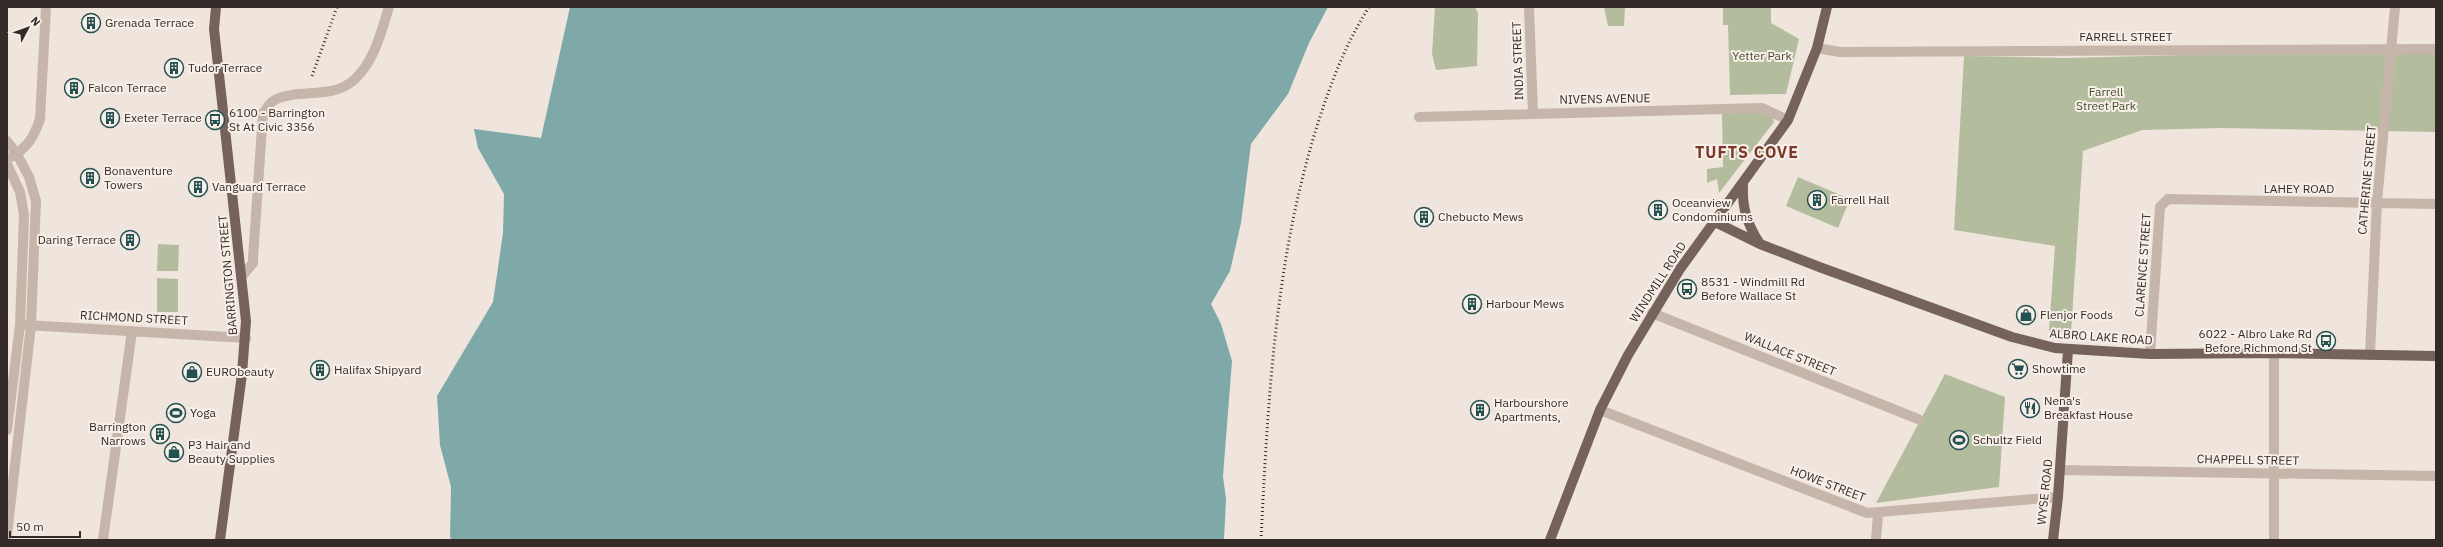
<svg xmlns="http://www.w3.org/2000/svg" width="2443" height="547" viewBox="0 0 2443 547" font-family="'IBM Plex Sans',sans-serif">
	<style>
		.green { fill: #b4bc9e }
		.water { fill: #7fa9a8 }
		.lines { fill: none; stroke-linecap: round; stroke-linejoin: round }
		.minor { stroke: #c6b5aa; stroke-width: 10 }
		.major { stroke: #74625b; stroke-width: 10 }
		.rail { stroke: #342b28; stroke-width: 3; stroke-dasharray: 1 3; stroke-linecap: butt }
		.labels { text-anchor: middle; stroke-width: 4; stroke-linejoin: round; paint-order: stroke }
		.poi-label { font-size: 12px; fill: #342b28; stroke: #f7efe8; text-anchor: start }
		.street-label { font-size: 12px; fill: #342b28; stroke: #f7efe8 }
		.park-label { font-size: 12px; fill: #454f2f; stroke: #f7efe8 }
		.district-label { font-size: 16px; font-weight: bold; letter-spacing: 1px; fill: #7a392b; stroke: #f7efe8 }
	</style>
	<rect width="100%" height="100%" fill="#efe5dc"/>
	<path class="green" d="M1435,7H1475L1478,13L1477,66L1436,70L1432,54Z
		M1604,7H1625L1624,26H1608Z
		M1723,7H1771V23L1799,39L1786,94L1730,95L1728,25H1723Z
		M2382,50H2436V132L2221,128L2142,130L2083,151L2071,333L2049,331L2055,246L1954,230L1964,56L2066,58Z
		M1759,111L1772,116L1774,122L1719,193L1717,179L1707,183V169L1723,167L1722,112Z
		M1798,177L1850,199L1838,228L1786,206Z
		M158,244L179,245L178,271H157Z
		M157,278L178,279V312H157Z
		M1945,374L2005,397L1999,487L1876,503Z"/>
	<path class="water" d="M570,7H1328L1309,43L1288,94L1251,144L1241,223L1230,271L1211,304L1221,324L1232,361L1223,476L1226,499L1224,540H452L450,537L451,487L440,445L437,396L493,302L503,233L504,194L478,148L474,129L541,138Z"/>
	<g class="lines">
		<path class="minor" d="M1529,7L1533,114
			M1817,48L1840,52L2436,49
			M1419,117L1762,108L1788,120
			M7,141L17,154L29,177L36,201L31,325L7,535
			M11,157C28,147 34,137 40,119L46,7
			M7,164L20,192L24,215L20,325L7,430
			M243,275L253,263V258L263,113C266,110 269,104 273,101C298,87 332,101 355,79C375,60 381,32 389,7
			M1652,313L1918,419
			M26,325L246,338
			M2274,353V540
			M2150,354L2160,207L2168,199L2436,204
			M2370,355L2377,202L2395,7
			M1600,410L1867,513L2058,497
			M2060,470L2436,476
			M103,540L132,331
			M1876,540L1878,514"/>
		<path class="major" d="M216,7L214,29L246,321L242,374L220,540
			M1743,185C1742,208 1747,224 1760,244
			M1715,222L1760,244L1822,268L2012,337L2055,348L2150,354L2274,353L2436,356
			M1550,540L1600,410L1628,355L1680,269L1788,120L1817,48L1827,7
			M2053,540L2058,497L2068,350"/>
		<path class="rail" d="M312,76L337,7
			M1261,540C1268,399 1275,258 1318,123C1331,82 1346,43 1369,7"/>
	</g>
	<defs>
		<g id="building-ring" transform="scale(1)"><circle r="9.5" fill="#f7efe8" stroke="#235051" stroke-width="1.5"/><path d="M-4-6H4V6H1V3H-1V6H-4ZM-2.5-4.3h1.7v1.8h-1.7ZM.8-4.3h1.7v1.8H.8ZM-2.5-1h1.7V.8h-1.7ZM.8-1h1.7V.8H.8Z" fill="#235051"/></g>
		<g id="bus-ring" transform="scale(1)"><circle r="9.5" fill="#f7efe8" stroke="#235051" stroke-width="1.5"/><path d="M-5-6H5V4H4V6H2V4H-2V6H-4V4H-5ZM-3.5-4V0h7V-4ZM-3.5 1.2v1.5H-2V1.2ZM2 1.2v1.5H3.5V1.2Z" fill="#235051"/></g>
		<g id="shop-ring" transform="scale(1)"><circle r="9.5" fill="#f7efe8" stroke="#235051" stroke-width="1.5"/><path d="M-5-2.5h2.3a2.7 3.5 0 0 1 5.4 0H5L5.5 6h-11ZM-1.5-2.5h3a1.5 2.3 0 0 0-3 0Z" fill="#235051"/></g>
		<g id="supermarket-ring" transform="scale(1)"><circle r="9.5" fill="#f7efe8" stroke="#235051" stroke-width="1.5"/><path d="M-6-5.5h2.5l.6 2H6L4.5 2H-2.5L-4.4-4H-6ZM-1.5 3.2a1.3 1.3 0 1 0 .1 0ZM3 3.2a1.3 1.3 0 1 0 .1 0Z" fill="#235051"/></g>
		<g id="restaurant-ring" transform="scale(1)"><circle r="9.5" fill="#f7efe8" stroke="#235051" stroke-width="1.5"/><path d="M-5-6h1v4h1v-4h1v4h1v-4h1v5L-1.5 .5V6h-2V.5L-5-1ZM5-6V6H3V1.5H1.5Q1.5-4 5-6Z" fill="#235051"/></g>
		<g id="stadium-ring" transform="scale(1)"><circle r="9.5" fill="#f7efe8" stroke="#235051" stroke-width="1.5"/><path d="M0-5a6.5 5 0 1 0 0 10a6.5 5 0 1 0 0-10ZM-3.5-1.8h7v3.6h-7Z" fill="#235051"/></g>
	</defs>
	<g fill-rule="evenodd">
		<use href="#building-ring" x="91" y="23"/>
		<use href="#building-ring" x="174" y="68"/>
		<use href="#building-ring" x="74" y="88"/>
		<use href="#building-ring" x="110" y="118"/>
		<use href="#bus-ring" x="215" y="120"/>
		<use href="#building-ring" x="90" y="178"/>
		<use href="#building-ring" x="198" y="187"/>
		<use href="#building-ring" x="1817" y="200"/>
		<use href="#building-ring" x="1658" y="210"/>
		<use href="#building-ring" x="1424" y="217"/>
		<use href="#building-ring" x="130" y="240"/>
		<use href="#bus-ring" x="1687" y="289"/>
		<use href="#building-ring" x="1472" y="304"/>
		<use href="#shop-ring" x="2026" y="315"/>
		<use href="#bus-ring" x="2326" y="341"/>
		<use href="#supermarket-ring" x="2018" y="369"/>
		<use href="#building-ring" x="320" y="370"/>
		<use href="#shop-ring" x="192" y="372"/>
		<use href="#restaurant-ring" x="2030" y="408"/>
		<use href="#building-ring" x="1480" y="410"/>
		<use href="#stadium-ring" x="176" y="413"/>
		<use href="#building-ring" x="160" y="434"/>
		<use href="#stadium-ring" x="1959" y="440"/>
		<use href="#shop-ring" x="174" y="452"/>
	</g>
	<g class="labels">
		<g class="poi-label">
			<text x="105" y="27">Grenada Terrace</text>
			<text x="188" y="72">Tudor Terrace</text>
			<text x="88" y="92">Falcon Terrace</text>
			<text x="229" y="117">6100 - Barrington<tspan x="229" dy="14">St At Civic 3356</tspan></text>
			<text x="124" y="122">Exeter Terrace</text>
			<text x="104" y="175">Bonaventure<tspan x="104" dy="14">Towers</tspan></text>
			<text x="212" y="191">Vanguard Terrace</text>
			<text x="1831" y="204">Farrell Hall</text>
			<text x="1672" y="207">Oceanview<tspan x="1672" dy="14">Condominiums</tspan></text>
			<text x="1438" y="221">Chebucto Mews</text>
			<text x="116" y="244" text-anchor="end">Daring Terrace</text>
			<text x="1701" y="286">8531 - Windmill Rd<tspan x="1701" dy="14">Before Wallace St</tspan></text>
			<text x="1486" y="308">Harbour Mews</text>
			<text x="2040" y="319">Flenjor Foods</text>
			<text x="2312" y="338" text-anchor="end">6022 - Albro Lake Rd<tspan x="2312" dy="14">Before Richmond St</tspan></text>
			<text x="2032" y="373">Showtime</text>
			<text x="334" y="374">Halifax Shipyard</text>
			<text x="206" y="376">EURObeauty</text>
			<text x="2044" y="405">Nena's<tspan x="2044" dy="14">Breakfast House</tspan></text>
			<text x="1494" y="407">Harbourshore<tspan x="1494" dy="14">Apartments,</tspan></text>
			<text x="190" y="417">Yoga</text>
			<text x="146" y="431" text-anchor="end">Barrington<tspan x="146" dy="14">Narrows</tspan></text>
			<text x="1973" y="444">Schultz Field</text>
			<text x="188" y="449">P3 Hair and<tspan x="188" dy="14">Beauty Supplies</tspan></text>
		</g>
		<g class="street-label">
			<text x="2126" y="41">FARRELL STREET</text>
			<text transform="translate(1518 61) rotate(-92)" y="4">INDIA STREET</text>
			<text transform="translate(1605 99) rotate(-1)" y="4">NIVENS AVENUE</text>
			<text transform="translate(2367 180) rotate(-85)" y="4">CATHERINE STREET</text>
			<text x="2299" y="193">LAHEY ROAD</text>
			<text transform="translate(2143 265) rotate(-86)" y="4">CLARENCE STREET</text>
			<text transform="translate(228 275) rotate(-95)" y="4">BARRINGTON STREET</text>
			<text transform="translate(1658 282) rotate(-57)" y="4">WINDMILL ROAD</text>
			<text transform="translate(134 318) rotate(3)" y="4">RICHMOND STREET</text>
			<text transform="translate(2101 337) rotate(4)" y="4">ALBRO LAKE ROAD</text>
			<text transform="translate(1790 354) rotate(22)" y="4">WALLACE STREET</text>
			<text transform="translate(2248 460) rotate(1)" y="4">CHAPPELL STREET</text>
			<text transform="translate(1828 484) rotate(21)" y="4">HOWE STREET</text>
			<text transform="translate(2045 492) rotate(-84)" y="4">WYSE ROAD</text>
		</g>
		<g class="park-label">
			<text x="1762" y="60">Yetter Park</text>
			<text x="2106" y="96">Farrell<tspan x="2106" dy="14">Street Park</tspan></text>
		</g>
		<g class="district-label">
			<text x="1747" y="158">TUFTS COVE</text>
		</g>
	</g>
	<rect width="2443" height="547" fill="none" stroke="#342b28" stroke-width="16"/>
	<g transform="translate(28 28) rotate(49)" stroke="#f7efe8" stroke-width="3" paint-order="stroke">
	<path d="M0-3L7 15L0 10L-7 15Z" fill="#342b28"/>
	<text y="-6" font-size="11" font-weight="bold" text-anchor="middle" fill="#342b28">N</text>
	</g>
	<path d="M10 531v6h70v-6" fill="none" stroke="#342b28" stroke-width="2"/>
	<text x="16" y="531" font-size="12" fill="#342b28" stroke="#f7efe8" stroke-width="3" paint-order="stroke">50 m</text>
</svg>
